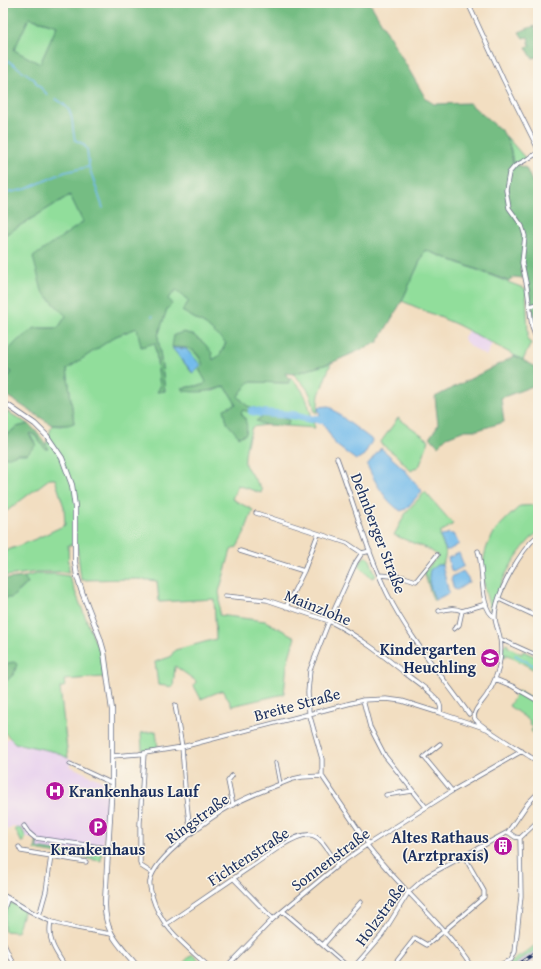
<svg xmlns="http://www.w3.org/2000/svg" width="541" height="969" viewBox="0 0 541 969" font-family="'Gentium Book Plus',serif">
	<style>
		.built { fill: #e8d2ee }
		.industrial { fill: #c9bfd7 }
		.green { fill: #91de9b; stroke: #56867c; fill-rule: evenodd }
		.forest { fill: #74bd83; stroke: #487670; fill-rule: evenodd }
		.water { fill: #73bbeb; stroke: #4775a4 }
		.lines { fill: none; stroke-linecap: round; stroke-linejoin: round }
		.stream { stroke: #73bbeb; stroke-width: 1.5 }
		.river { stroke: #73bbeb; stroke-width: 8 }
		.minor-casing { stroke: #666c81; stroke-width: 5 }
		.tertiary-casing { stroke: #666c81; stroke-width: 6 }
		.minor { stroke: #fff; stroke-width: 3.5 }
		.tertiary { stroke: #fff; stroke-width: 4.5 }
		.rail-casing { stroke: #1b2f5e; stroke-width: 3 }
		.rail { stroke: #fbf7ec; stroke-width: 1.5; stroke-dasharray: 4.5; stroke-linecap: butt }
		.labels { text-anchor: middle; stroke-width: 3; stroke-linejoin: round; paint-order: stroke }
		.street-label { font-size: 16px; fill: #1b2f5e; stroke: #fbf7ec }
		.poi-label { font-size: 16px; font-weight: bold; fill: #1b2f5e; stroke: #fbf7ec; text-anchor: end }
	</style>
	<rect width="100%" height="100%" fill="#fbf7ec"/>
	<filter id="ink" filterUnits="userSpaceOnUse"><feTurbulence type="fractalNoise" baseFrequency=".025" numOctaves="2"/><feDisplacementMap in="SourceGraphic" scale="8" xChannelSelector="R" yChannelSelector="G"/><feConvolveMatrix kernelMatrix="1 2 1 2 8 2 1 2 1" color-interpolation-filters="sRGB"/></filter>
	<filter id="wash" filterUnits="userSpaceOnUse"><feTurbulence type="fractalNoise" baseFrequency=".012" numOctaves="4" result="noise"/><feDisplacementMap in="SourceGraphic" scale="16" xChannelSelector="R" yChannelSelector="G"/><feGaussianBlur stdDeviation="0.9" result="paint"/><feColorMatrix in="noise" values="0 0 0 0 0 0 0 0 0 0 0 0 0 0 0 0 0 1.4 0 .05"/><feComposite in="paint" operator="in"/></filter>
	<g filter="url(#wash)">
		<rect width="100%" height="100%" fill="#f2dec1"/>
		<path class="built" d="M468,331L492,344L486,356L470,346L465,341L464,337Z
			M10,738L15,743L56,752L72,760L70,766L108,784L103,845L96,844L94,857L37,848L38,840L26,837L22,829L13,827L3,832V741Z"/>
		<path class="industrial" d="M538,948V958L527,966H512Z"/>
		<path class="green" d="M29,18L57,26L40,64L14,50Z
			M506,136L526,159L513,164L511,150Z
			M70,195L83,222L42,291L66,316L58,328H35L3,356V236Z
			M425,250L526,289L528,336L527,340L531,343L523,360L458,325L402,301Z
			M176,290L189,301L182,311L206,325L226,342L220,355L213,360C210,345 198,337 184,332L187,347C194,350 200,358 203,365L199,370L207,382L203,385L182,388L213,391L225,386L236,404L233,406L246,420L241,413L243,410L260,415L262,417L256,421L265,425L252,427C248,440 244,452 245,465L262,490L261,493L238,485L232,499L253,510L243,536L237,547L231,550L219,592L220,598L219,615L265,621L295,637L287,664L284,694L232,706L223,690L201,699L194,686L196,681L175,666L173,687L158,685L155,662L170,657L175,650L216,639L214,599L159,602L157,581L139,579L81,580L77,545H68L69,572H37L6,576L3,571V552L38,538L65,525L64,507L55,479H49L3,514V457C16,456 24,449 35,442L29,433H31C39,438 38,444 49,448L46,445L52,425L60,426L74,423L67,369L116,336L137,328L155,343L160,387L158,392L165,391L158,336L167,309L168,299ZM173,348L201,365L192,373Z
			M331,363L319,395L317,413L315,412C311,392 308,388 293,374Z
			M3,370H8L12,371L3,385Z
			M289,379H292C309,394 308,408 315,428L287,426L289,420L277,415L278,412L262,410L247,406L238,396L249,382L288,383Z
			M3,409L28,424L17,427L6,435L3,430Z
			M398,418L429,440L420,465L411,471L396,455L380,443Z
			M425,492L453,524L440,533C440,546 451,548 442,565H437L429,582L435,600H433L424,572L438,556L430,550L394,535L407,511Z
			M538,505V532C518,549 497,584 493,610L491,611C483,588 478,561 491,538C498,525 510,516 520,506Z
			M366,556L370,560L376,576L372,578L359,566L361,560Z
			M36,574H55L69,576L94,639C101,651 102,663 104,677L64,680L65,686L60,688L68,758L56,752L15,743L3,731V699L6,694L4,690L5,682L14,674L8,663L3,668V598C14,598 20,591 28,583L24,577Z
			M507,644L508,645V647L522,654L523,651L538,658V672L506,654V657H502L503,646Z
			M518,691L538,703V737L531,731L533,727L529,724L530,721L509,706Z
			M156,731L158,748L142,750L141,733Z
			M17,828L22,829L26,837L22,843L15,829Z
			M37,840H38L37,848L93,857L95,849L99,850L102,853L101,861L35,850Z
			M9,903H12L24,910L17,932L4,931L5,917Z
			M538,943V948L512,966H504L512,962L518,956H521Z
			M192,954L204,966H180Z"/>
		<path class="forest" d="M3,3H370L426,99L434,104L469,103L502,131C509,140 511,152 513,163L526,168L538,195V326H535L533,318V313L523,263L520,270L523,278L514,277L508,281L425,250L402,301L378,342L331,363L293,374L285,373L289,379V383L249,382L238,396L247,406L262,410L278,412L277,416L289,420L287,426L265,425L256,421L262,417L260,415L243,410L241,413C246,420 248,425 246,434L239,437L227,423L224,409L236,404L225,386C209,392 200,393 184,391L182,388L203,385L206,382L199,369L203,365C197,348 188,347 172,347L174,335L184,332L193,335L204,343L212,353L213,360L220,355L226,343L206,325L182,311L189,301L176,290L168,299L172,304L167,309L158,336L165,391L157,392L160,387L155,343L141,347L137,328L116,336L67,369L74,423L68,425H52L4,394L3,385L12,372L8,370H3V356L17,341L35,328H58L66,316L42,291L33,257L83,222L70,195L3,236ZM29,18L45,22L57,26L40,64L14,50Z
			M534,26L538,36V58L537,57L532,58L526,47L530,46L528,37L523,38L519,32Z
			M515,356L536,367L534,375L538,379V384L501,398L504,422L478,430H465L447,437L438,446L430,437L438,425L435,397Z
			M28,424C37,431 43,440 49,449H45L35,435L31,433L29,434L36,445L27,454H17L9,457H3V430L6,435L17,427Z
			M3,577L6,579L24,577L28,583L11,598H3Z
			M14,662L17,664L14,674L5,682L3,691V668L8,663Z"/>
		<path class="water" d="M172,348L186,349L201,365L193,373Z
			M329,406L347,421L371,439L372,441L364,455L356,460L336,445L321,420L318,407Z
			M381,448L404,469L422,491L406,509L401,511C386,503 374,480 367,465Z
			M449,533L450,534H453L459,544L449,550H446L440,537Z
			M459,553L464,566L453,572L451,570L448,558Z
			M437,565H442L449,593L435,600C431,589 427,581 430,570Z
			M463,571L468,578L469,582L457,590L454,589L451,579L453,576Z"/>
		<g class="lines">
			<path class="stream" d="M3,57L34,79L37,84L48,95
				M56,99C77,111 70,121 75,140L83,144L87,149L89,167L103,208
				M3,194L26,189L65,172L88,167
				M152,316H153
				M515,655L538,668"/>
			<path class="river" d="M252,411L261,413L293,415L311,419
				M317,419L321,420"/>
		</g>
	</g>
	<g filter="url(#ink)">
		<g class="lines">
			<g class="minor-casing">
				<path id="minor" d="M468,3L503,79L538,149
					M538,153L515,166L509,173L506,190L509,208L522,226L525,236L522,263L527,287L532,327L538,343
					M530,306L538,304
					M337,458C354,503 366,550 387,593C408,636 442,676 469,714
					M256,513L347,543L362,553
					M538,535C521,550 495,594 495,617C495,624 499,631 500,638C502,651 500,667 495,679C493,684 491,689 488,693C485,700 471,711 475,719C480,727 527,754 538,762
					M240,551L304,571
					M478,551C484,565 479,611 495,617
					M379,575L404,577L416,581L437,555
					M225,596L267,600L329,621C359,636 385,657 410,677C419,684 432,692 438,701C441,706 441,708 440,713
					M499,599L538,617
					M286,607L304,571L318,534
					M439,611C448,609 454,607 462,611L459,625L454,629
					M462,611L486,604
					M500,639L538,656
					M495,679L512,686L538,701
					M363,700L370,727L385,756L426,807
					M175,705L182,747L185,787L189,822L194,831
					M440,744L424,757L452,791
					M144,753L140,823V863L141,866L152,873
					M112,756L139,754L182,747L363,700L386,699L402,701L440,713L487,729
					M276,763L280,784
					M70,764L109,782H112
					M232,776L228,781L233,805
					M386,795L413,791
					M24,826L28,832L35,838L108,848
					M508,832L515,837L520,838
					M520,838L538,821
					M368,844L322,776V759L309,713L308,692L310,670L329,621L356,562L362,553L370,551
					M367,845C399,887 441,921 471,966
					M19,847L21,851L51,856
					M234,879L273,919
					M3,895C18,904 33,914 50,921C69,928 90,930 111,934
					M3,911L8,898
					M283,911L347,966
					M39,916L46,891L51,856L86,862
					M51,921C47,940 55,951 65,966
					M165,925L281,846C316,824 318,836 338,865
					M444,931L484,897V891L464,856
					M3,942L14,966
					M323,945L361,902
					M208,966C185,945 161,928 152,896C151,891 149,886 150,881C154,857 212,816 234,804C253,794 273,787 293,779L302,777L322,776
					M227,966L273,919L338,865L368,844L452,791L522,751
					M355,966L382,935L408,893L427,876L508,832L528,803L538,793
					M393,966L415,938L427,945L444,931
					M497,966L511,960L515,952L521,896L520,838"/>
			</g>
			<g class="tertiary-casing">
				<path id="tertiary" d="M3,402L35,424L47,436L62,458L72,485L75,507V562L77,576L82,592L100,638L104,652L112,710V782L105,902C104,933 119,944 137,966"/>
			</g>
			<use href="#minor" class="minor"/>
			<use href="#tertiary" class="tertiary"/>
			<g class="rail-casing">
				<path id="rail" d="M516,966L538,951"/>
			</g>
			<use href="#rail" class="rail"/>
		</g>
	</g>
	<defs>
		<g id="school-disc" transform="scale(1)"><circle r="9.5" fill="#b5179e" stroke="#fbf7ec"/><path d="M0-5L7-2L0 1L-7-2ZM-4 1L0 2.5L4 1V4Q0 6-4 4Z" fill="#fff"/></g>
		<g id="hospital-disc" transform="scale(1)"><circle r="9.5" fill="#b5179e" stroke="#fbf7ec"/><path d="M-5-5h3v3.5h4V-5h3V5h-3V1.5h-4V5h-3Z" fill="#fff"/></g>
		<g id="parking-disc" transform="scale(1)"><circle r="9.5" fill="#b5179e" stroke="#fbf7ec"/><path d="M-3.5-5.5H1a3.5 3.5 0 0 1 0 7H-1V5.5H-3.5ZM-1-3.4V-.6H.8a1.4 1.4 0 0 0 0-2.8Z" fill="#fff"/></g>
		<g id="building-disc" transform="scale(1)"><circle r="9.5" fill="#b5179e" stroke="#fbf7ec"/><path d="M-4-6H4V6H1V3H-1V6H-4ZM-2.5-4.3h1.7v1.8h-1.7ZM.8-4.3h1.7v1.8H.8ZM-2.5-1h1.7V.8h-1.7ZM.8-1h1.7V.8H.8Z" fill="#fff"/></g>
	</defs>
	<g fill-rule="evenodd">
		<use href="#school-disc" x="490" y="658"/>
		<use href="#hospital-disc" x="55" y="791"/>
		<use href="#parking-disc" x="98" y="827"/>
		<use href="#building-disc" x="503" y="846"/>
	</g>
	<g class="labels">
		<g class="street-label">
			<text transform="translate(379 533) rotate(69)" y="6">Dehnberger Straße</text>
			<text transform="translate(318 607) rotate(22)" y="6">Mainzlohe</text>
			<text transform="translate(297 704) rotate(-15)" y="6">Breite Straße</text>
			<text transform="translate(197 818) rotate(-36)" y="6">Ringstraße</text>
			<text transform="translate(248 856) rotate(-33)" y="6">Fichtenstraße</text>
			<text transform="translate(330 859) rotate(-37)" y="6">Sonnenstraße</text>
			<text transform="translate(380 914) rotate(-54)" y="6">Holzstraße</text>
		</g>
		<g class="poi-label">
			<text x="476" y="655">Kindergarten<tspan x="476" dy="18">Heuchling</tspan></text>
			<text x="69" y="797" text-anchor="start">Krankenhaus Lauf</text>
			<text x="489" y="843">Altes Rathaus<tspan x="489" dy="18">(Arztpraxis)</tspan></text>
			<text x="98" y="855" text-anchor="middle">Krankenhaus</text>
		</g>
	</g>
	<rect width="541" height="969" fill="none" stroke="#fbf7ec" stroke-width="16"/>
</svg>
